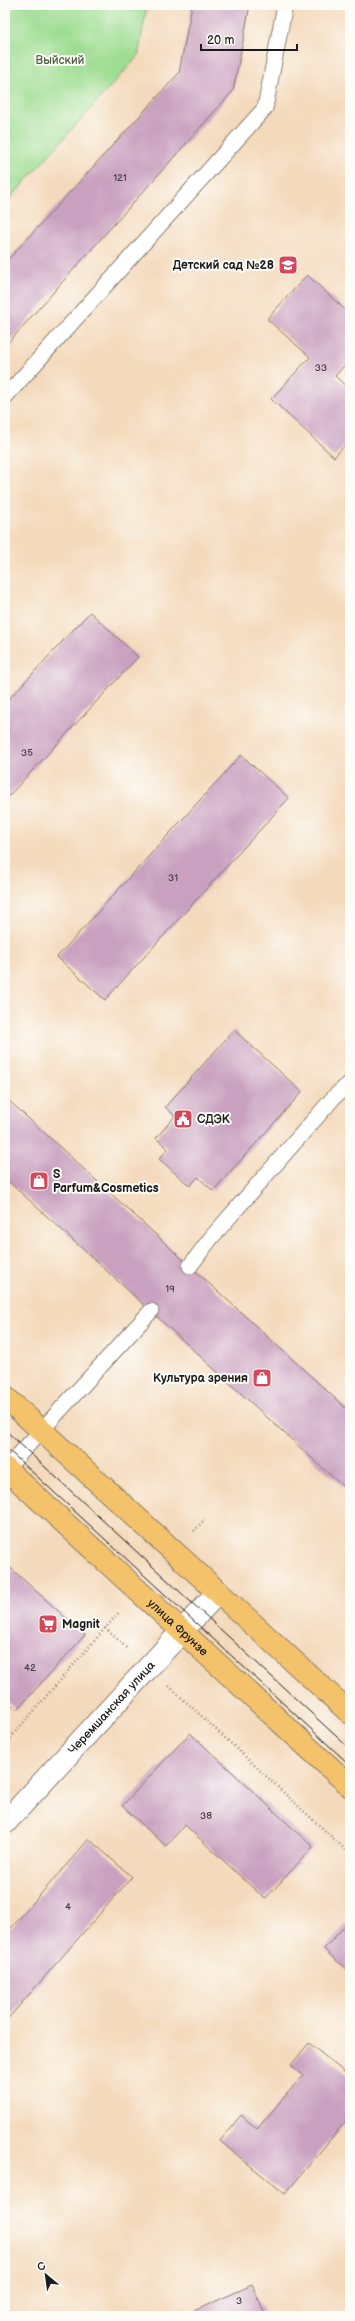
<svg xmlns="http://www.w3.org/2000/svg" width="355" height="2321" viewBox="0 0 355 2321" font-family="'Balsamiq Sans',sans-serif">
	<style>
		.green { fill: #9edd92; stroke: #5d7c57 }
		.building { fill: #c9a0c0 }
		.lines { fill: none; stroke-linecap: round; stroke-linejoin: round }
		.service-casing { stroke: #887b6c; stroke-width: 17 }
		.minor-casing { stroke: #887b6c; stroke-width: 24 }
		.primary-casing { stroke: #887b6c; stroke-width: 24 }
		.path { stroke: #887b6c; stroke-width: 2.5; stroke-dasharray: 1 3; stroke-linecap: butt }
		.service { stroke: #fff; stroke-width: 15 }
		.minor { stroke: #fff; stroke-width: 22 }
		.primary { stroke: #f4c26a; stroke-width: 22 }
		.tram { stroke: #1c1c1c; stroke-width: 1 }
		.labels { text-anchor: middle; stroke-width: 4; stroke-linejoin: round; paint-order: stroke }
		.number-label { font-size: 10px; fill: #473d45 }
		.park-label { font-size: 12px; fill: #4a6045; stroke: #fdfcf7 }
		.poi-label { font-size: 12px; font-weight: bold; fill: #1c1c1c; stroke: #fdfcf7; text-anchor: start }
		.street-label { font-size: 12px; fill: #1c1c1c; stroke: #fdfcf7 }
	</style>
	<rect width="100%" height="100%" fill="#fdfcf7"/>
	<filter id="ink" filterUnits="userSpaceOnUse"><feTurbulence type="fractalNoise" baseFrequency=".025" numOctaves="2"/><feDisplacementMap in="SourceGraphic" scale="8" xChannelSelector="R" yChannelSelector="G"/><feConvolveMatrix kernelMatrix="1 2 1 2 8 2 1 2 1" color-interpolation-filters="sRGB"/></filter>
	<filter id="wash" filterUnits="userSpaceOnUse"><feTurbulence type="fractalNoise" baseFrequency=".012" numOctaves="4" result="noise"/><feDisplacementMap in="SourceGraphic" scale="16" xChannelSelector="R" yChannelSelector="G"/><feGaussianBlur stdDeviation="0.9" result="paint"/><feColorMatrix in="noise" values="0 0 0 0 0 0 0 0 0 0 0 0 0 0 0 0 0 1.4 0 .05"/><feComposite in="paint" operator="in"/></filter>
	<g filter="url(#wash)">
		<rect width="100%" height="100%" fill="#f4dabc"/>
		<path class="green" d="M5,5H147L138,56L5,204Z"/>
		<g id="blocks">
			<path class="building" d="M192,5H250L233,91L7,344L5,342V263L179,73Z
				M307,275L350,314V359L335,376L350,390V440L334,457L271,399L310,357L267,319Z
				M90,612L138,657L5,800V703Z
				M241,755L289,798L105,1000L57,957Z
				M234,1030L302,1092L213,1191L198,1177L190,1186L159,1159L168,1149L156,1138L175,1116L165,1107Z
				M5,1097L350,1412V1493L5,1178Z
				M5,1563L85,1635L17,1710L5,1699Z
				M190,1733L313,1847L265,1899L185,1825L166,1846L122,1806Z
				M89,1839L132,1877L5,2022V1935Z
				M350,1920V1973L324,1949Z
				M309,2043L350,2077V2116L285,2194L220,2141L241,2115L257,2129L303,2075L291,2065Z
				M252,2285L266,2316H186L185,2315Z"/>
		</g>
	</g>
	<g filter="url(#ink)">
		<use href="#blocks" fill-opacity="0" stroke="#887b6c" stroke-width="1"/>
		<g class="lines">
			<g class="service-casing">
				<path id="service" d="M5,397L265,108L285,5
					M190,1266L211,1238L335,1096L350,1083
					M6,1469L151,1311"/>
			</g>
			<g class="minor-casing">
				<g id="minor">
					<path id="s1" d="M5,1823L218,1592"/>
				</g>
			</g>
			<g class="primary-casing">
				<g id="primary">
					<path d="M5,1397L350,1713"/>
					<path id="s2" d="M5,1468L350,1786"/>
				</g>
			</g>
			<path class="path" d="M194,1531L205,1519
				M105,1628L128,1649
				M169,1686L350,1854
				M5,1744L120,1611"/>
			<use href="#service" class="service"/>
			<use href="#minor" class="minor"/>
			<use href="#primary" class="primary"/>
			<path class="tram" d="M5,1430L350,1749
				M5,1447L350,1765"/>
		</g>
	</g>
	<defs>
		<g id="school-square" transform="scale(1)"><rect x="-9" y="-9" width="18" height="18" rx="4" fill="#d1495b" stroke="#fdfcf7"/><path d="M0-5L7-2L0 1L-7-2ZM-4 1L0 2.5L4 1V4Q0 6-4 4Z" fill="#fff"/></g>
		<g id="civic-square" transform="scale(1)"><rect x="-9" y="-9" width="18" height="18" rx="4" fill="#d1495b" stroke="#fdfcf7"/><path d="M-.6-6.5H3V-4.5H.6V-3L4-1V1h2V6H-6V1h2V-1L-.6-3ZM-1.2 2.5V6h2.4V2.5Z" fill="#fff"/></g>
		<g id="shop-square" transform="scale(1)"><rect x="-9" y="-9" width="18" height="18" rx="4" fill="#d1495b" stroke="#fdfcf7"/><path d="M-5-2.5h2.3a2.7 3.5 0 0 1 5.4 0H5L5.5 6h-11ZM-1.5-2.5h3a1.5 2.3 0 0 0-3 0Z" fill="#fff"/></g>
		<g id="supermarket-square" transform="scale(1)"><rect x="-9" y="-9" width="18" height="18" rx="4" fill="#d1495b" stroke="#fdfcf7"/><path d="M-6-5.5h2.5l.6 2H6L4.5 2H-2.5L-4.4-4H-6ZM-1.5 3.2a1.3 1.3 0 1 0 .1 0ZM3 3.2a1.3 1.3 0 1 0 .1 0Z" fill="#fff"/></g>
	</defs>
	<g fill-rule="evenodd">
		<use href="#school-square" x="288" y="265"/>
		<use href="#civic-square" x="183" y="1119"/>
		<use href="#shop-square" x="39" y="1181"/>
		<use href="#shop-square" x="262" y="1378"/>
		<use href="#supermarket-square" x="48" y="1624"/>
	</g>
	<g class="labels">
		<g class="number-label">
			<text x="120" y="181">121</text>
			<text x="321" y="371">33</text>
			<text x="27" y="756">35</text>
			<text x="173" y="881">31</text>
			<text x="170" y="1292">19</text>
			<text x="30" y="1671">42</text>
			<text x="206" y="1819">38</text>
			<text x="68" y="1910">4</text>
			<text x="239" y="2304">3</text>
		</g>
		<g class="park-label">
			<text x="60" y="64">Выйский</text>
		</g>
		<g class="poi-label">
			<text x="274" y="269" text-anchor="end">Детский сад №28</text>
			<text x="197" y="1123">СДЭК</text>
			<text x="53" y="1178">S<tspan x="53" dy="14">Parfum&amp;Cosmetics</tspan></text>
			<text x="248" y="1382" text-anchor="end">Культура зрения</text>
			<text x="62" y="1628">Magnit</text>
		</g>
		<g class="street-label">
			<text dy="4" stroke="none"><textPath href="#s2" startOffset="235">улица Фрунзе</textPath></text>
			<text dy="4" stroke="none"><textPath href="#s1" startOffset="157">Черемшанская улица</textPath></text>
		</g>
	</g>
	<rect width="355" height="2321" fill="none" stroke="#fdfcf7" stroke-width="20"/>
	<g transform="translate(46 2275) rotate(331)" stroke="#fdfcf7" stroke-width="3" paint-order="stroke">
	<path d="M0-3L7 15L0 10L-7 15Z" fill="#1c1c1c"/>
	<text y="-6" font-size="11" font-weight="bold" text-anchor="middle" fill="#1c1c1c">С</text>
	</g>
	<path d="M201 44v6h96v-6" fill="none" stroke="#1c1c1c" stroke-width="2"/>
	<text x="207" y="44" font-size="12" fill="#1c1c1c" stroke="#fdfcf7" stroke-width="3" paint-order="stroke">20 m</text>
</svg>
